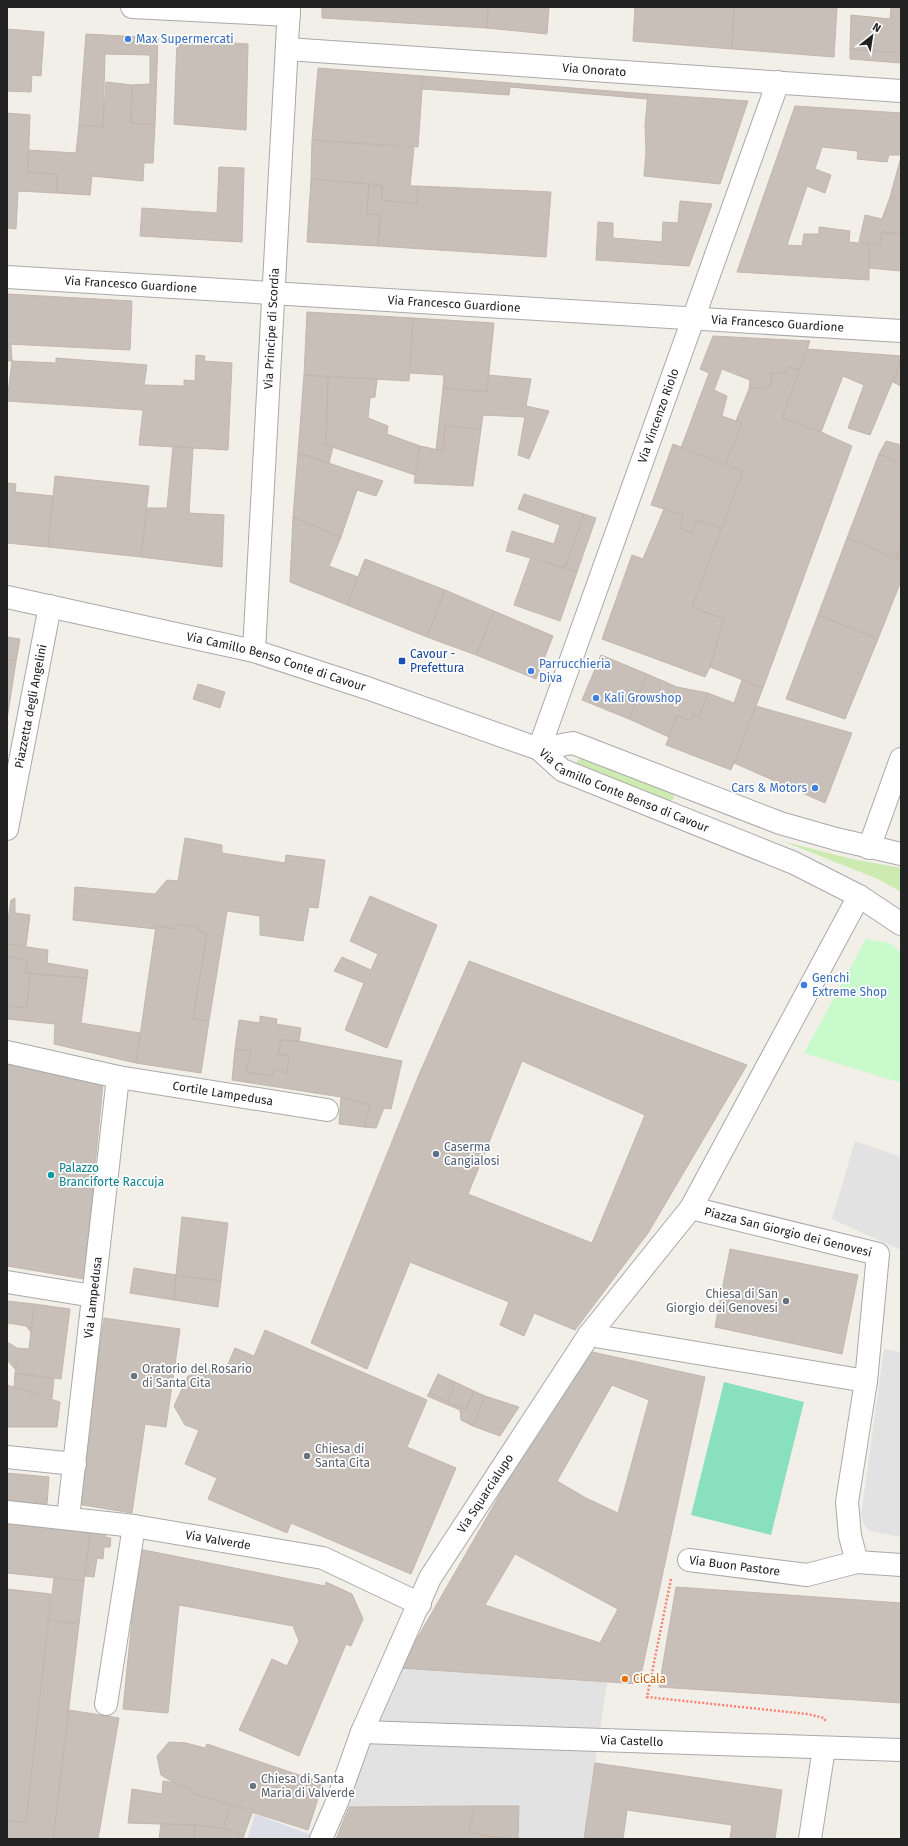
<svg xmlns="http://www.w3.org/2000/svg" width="908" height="1846" viewBox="0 0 908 1846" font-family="'Fira Sans',sans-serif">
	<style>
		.grass { fill: #cdebb0 }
		.park { fill: #c8facc }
		.pitch { fill: #88e0be }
		.parking { fill: #e2e2e2 }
		.plaza { fill: #dddde8 }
		.building { fill: #c7bfb8; stroke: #c4b6ab; fill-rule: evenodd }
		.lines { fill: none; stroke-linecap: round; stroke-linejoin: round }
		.minor-casing { stroke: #a9a9a9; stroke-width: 24 }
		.tertiary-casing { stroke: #a9a9a9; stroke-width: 24 }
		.path { stroke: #fa8072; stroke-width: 2.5; stroke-dasharray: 2 2; stroke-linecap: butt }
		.minor { stroke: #fff; stroke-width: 22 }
		.tertiary { stroke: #fff; stroke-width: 22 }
		.shop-dot { fill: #3f7fe0; stroke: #fff; stroke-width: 1.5 }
		.transit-dot { fill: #1a4fb4; stroke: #fff; stroke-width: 1.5 }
		.service-dot { fill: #5c6f8a; stroke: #fff; stroke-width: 1.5 }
		.culture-dot { fill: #0f9aa8; stroke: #fff; stroke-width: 1.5 }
		.worship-dot { fill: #6b7280; stroke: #fff; stroke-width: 1.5 }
		.food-dot { fill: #e8710a; stroke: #fff; stroke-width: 1.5 }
		.labels { text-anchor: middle; stroke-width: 3.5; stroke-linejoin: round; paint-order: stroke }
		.shop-label { font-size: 12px; fill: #366cbe; stroke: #fff; text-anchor: start }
		.street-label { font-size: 12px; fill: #222; stroke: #fff }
		.transit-label { font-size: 12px; fill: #164399; stroke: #fff; text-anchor: start }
		.service-label { font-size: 12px; fill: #4e5e75; stroke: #fff; text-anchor: start }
		.culture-label { font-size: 12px; fill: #0d838f; stroke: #fff; text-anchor: start }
		.worship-label { font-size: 12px; fill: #5b616d; stroke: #fff; text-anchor: start }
		.food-label { font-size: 12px; fill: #c56008; stroke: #fff; text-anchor: start }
	</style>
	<rect width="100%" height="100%" fill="#f2efe9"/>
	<path class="grass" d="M582,757L673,793L674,798L668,804L577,766V761Z
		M782,841L852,859L901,868V892L878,879Z"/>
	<path class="park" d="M866,939L890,943L901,953V1083L804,1053Z"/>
	<path class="pitch" d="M724,1382L804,1402L771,1535L691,1515Z"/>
	<path class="parking" d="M855,1141L901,1157V1250L832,1219Z
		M884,1349L901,1352V1537L869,1531L864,1524L861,1516Z
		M400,1668L607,1682L584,1839H518L519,1806L349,1807L337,1802Z"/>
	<path class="plaza" d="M255,1814L323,1839H247Z"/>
	<path class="building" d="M322,7H488L487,28L322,18Z
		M488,7H549L547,34L487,28Z
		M635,7H734L732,49L633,41Z
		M734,7H837L834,57L732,49Z
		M891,7H901V53L850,49L851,15L890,19Z
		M7,29L44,32L41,76L32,75L31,92L7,91Z
		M86,34L158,38L155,125L131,123L132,85L150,84V55L105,54L103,127L79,125Z
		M177,39L248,44L246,130L174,124Z
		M850,49L901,53V63L850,59Z
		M318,68L423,76L418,147L312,140Z
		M423,76L648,94V99L510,87L509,95L422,89Z
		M106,82L132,85L131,123L155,125L153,163H144L143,181L92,176L90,195L57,193V174L28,172V150L76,153L79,125L103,127Z
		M648,94L748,101L720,184L644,176L646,152L645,125Z
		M795,106L901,113V155H889L887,162L857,159L858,151L822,147L815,169L831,175L825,193L807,186L787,245L802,246L804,234H819V227L850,231L849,242L869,244V280L737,272Z
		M7,113L30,115L28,172L57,174V193L18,191L16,229L7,228Z
		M312,140L414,148L410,186H418L417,204L382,200V185L311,179Z
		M901,157V198L890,197Z
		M219,167L244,168L242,242L140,236L142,208L217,213Z
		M311,179L369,184L367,214L380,215L378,246L307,242Z
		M369,184L382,185V200L417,204L418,186L551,192L546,257L378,246L380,215L367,214Z
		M890,197L901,198V234L882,232L880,245L859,242L865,215L882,219Z
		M680,201L712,204L689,266L596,260L598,222L613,223V238L662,242L663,222L678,223Z
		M882,232L901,234V271L869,268V244L880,245Z
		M7,294L132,301L130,350L7,344Z
		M307,312L413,318L409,381L304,375Z
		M413,318L494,323L487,392L443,388L444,375L410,373Z
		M713,336L810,341L800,369L788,367L786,372L772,374L770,387L749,389L750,380L722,369L714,390L727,396L722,416L742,423L725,465L681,448L709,373L700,369Z
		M7,344L11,345L12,361H7Z
		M807,349L901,356V361L870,435L848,428L864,385L843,376L821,432L782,418Z
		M196,355L205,356L204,361L232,363L228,450L139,445L143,410L7,401L12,361L56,363V358L147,365L144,385L184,386V380L195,381Z
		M901,361V386L893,382Z
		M788,367L800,369L782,418L821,432L852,446L763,688L710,667L724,619L692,607L743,471L725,465L742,423L736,421L749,389L770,387L772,374L786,372Z
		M304,375L328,377L326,445L333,447L329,463L298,453Z
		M488,375L531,379L526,406L549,411L529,459L518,455L525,417L483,415L481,429L445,426L443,451L436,450L443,388L487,392Z
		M328,377L377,379L375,397L370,398L368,418L388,426L387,434L420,446L415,475L326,445Z
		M445,426L481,429L473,486L414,483L420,446L443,451Z
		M886,441L901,445V463L879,454Z
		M673,444L743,471L722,528L697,520L692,533L680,528L683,515L651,505Z
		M173,446L193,448L189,513L224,515L222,567L141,557L147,508H167Z
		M298,453L383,481L376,496L357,490L341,537L293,517Z
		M879,454L901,463V511L899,516L901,517V546L896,559L847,538Z
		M55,476L149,486L141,557L48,547Z
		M7,483L16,484L15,492L53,496L48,547L7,543Z
		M524,494L584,514L565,568L506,551L512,531L554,544L560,525L518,509Z
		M664,509L683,515L680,528L692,533L697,520L722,528L692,607L724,619L710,667L705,677L602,639L632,555L643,559Z
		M584,514L596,518L577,572L565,568Z
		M293,517L341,537L329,566L358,577L347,605L290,582Z
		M847,538L901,560V581L878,639L818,615Z
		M901,546V560L896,559Z
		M531,557L577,572L560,621L514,605Z
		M365,559L445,590L427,637L347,605Z
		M445,590L494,611L476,655L427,637Z
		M494,611L553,636L536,679L476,655Z
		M818,615L878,639L845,719L786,699Z
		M7,637L20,639L16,661L7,659Z
		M601,655L647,674L629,719L582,700Z
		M7,659L16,661L7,719Z
		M647,674L677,687L708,693L699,717L693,714L690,721L677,716L669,737L629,719Z
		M742,680L763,688L731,770L666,745L677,716L690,721L693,714L699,717L708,693L734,703Z
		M198,684L225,692L220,708L193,699Z
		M756,706L852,733L825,803L734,763Z
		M185,838L222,845V853L285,863L286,855L325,860L318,908L309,907L303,941L260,935V916L227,911L209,1021L193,1019L207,933L198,931V927L177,924L175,929L156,926V929L73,920L75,887L155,894L167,880L178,881Z
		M370,896L437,925L387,1048L345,1030L364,983L334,971L342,957L371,970L378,954L350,941Z
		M15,898V913L30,915L26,946L7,944V926L11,900Z
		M177,924L198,927V931L207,933L193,1019L209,1021L201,1073L136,1063L156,926L175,929Z
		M7,944L48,950L47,963L88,970L87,978L25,973L28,961L7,956Z
		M7,956L28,961L25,973L30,974L27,1008L7,1006Z
		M469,961L747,1065L648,1233L575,1330L534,1313L524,1336L500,1325L509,1302L410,1262L367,1369L311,1343L418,1077ZM522,1061L645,1115L592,1243L468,1194Z
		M30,974L87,978L81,1023L140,1033L136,1063L54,1044L55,1024L7,1019V1006L27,1008Z
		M260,1016L277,1019L276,1024L301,1028L299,1041L281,1040L278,1054L289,1056L287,1073L275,1070L272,1076L246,1072L251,1051L235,1049L239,1020L260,1023Z
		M281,1040L299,1041L402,1061L391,1109L384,1108L376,1128L364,1127L370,1105L341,1097L232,1080L235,1049L251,1051L246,1072L272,1076L275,1070L287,1073L289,1056L278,1054Z
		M7,1061L103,1084L84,1279L7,1266Z
		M341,1097L370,1105L364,1127L339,1124Z
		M182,1217L228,1223L221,1281L176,1275Z
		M730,1249L858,1275L842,1354L715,1327Z
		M134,1268L176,1275L174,1300L130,1293Z
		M176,1275L221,1281L218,1307L174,1300Z
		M7,1301L34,1304L31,1332L26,1326L8,1323L7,1335Z
		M34,1304L70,1309L61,1379L15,1373L17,1361L29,1349Z
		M104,1318L180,1329L166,1427L145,1424L132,1513L77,1504Z
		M265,1330L427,1400L407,1447L456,1468L411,1574L291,1523L287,1533L208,1499L217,1478L185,1464L199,1430L185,1425L174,1406L188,1376L208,1370L223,1376L235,1348L254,1356Z
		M7,1342L17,1348L29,1349L17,1361L15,1369L7,1360Z
		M588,1351L705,1377L639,1684L400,1668L521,1458ZM612,1385L649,1400L618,1513L586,1498L557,1481ZM515,1554L618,1609L600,1643L485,1605Z
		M15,1373L54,1379L52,1398L14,1387Z
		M438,1374L455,1382L448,1402L429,1393Z
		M455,1382L474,1391L466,1410L448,1402Z
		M7,1385L60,1402L57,1427H7Z
		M474,1391L485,1396L473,1426L461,1420L460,1410L427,1396L429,1393L466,1410Z
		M485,1396L519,1407L500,1436L473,1426Z
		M7,1473L49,1477L47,1504L7,1501Z
		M7,1519L91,1526L84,1581L7,1573Z
		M91,1526L106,1528L105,1537L111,1538L110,1547H104L103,1559L97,1558L94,1577L85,1576Z
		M139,1549L325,1586L326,1582L352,1594L363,1619L351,1646L346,1644L299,1756L239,1730L272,1659L287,1666L299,1641L293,1626L179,1605L168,1713L123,1709Z
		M54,1578L84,1581L79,1624L49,1620Z
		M676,1587L901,1603V1703L659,1687Z
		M7,1589L51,1594L26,1822L7,1821Z
		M49,1620L79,1624L53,1839H7V1821L26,1822Z
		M69,1710L119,1718L98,1839H53Z
		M169,1742L186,1743L205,1748L207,1744L323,1783L308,1830L192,1793V1789L174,1783L161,1775L157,1756Z
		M595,1763L782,1790L775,1839H730L732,1825L627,1810L623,1839H584Z
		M163,1781L174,1783L192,1789V1793L231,1805L223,1828L195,1825L128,1823L132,1789L162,1794Z
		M231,1805L253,1811L244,1835L223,1828Z
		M475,1806L469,1832L487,1836L486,1839H336L349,1807Z
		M475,1806H519L518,1839L487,1836L469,1832Z
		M161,1824L195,1825L194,1839H159Z
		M195,1825L223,1828L244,1835L243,1839H194Z
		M487,1836L507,1839H486Z"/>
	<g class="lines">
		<g class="minor-casing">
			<g id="minor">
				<path d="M132,7L289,15"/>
				<path id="s1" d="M287,49L901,91"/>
				<path id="s2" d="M7,277L901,331"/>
				<path id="s3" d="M254,651L289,7"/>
				<path id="s4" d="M539,749L778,82"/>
				<path id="s5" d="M7,829L50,606"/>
				<path d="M869,848L901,759"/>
				<path id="s6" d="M7,1052L118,1077L327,1110"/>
				<path d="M7,1282L93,1296"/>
				<path d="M589,1335L866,1381L878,1254L691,1208"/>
				<path d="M7,1457L75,1464"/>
				<path id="s7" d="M7,1512L134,1526L323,1558L420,1604"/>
				<path id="s8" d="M68,1518L118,1077"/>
				<path id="s9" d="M689,1560L807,1575L857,1562L901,1565"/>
				<path d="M857,1562L850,1536L847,1502L866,1381"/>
				<path d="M106,1704L134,1526"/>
				<path id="s10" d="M362,1732L901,1750"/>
				<path id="s11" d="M321,1839L337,1802L362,1732L430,1578L589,1335L691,1208L859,896"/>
				<path d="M810,1839L824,1748"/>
			</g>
		</g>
		<g class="tertiary-casing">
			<g id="tertiary">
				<path id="s12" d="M7,597L254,651L367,688L539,749L562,770L794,863L859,896L901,924"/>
				<path d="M539,749L573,743L780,823L836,839L901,854"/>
			</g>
		</g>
		<path class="path" d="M671,1579L647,1697L807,1714L824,1718L826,1722"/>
		<use href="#minor" class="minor"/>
		<use href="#tertiary" class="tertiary"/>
	</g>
	<g class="shop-dot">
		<circle cx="128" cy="39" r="4"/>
		<circle cx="531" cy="671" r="4"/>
		<circle cx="596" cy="698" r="4"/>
		<circle cx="815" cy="788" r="4"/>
		<circle cx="804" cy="985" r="4"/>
	</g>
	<rect class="transit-dot" x="398" y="657" width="8" height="8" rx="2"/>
	<circle class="service-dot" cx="436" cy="1154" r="4"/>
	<circle class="culture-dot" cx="51" cy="1175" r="4"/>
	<g class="worship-dot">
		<circle cx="786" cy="1301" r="4"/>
		<circle cx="134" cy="1376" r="4"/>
		<circle cx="307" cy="1456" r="4"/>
		<circle cx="253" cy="1786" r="4"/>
	</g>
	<circle class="food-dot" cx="625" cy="1679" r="4"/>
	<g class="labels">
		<g class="shop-label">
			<text x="136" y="43">Max Supermercati</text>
			<text x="539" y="668">Parrucchieria<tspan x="539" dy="14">Diva</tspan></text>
			<text x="604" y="702">Kalì Growshop</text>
			<text x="807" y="792" text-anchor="end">Cars &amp; Motors</text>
			<text x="812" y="982">Genchi<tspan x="812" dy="14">Extreme Shop</tspan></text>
		</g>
		<g class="street-label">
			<text dy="4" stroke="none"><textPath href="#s1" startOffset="308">Via Onorato</textPath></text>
			<text dy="4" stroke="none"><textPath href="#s2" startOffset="124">Via Francesco Guardione</textPath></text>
			<text dy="4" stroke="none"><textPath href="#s2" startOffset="448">Via Francesco Guardione</textPath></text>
			<text dy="4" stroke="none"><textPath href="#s2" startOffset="772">Via Francesco Guardione</textPath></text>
			<text dy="4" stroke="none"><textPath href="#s3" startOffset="323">Via Principe di Scordia</textPath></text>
			<text dy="4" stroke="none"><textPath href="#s4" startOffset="354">Via Vincenzo Riolo</textPath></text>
			<text dy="4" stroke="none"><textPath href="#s12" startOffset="277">Via Camillo Benso Conte di Cavour</textPath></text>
			<text dy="4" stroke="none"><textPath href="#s5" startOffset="125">Piazzetta degli Angelini</textPath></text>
			<text dy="4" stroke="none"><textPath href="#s12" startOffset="650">Via Camillo Conte Benso di Cavour</textPath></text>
			<text dy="4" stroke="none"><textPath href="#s6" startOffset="220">Cortile Lampedusa</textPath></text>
			<text transform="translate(788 1232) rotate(14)" y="4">Piazza San Giorgio dei Genovesi</text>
			<text dy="4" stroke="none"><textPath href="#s8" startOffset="222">Via Lampedusa</textPath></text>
			<text dy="4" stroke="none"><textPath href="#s11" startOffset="384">Via Squarcialupo</textPath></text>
			<text dy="4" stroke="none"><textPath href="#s7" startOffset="213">Via Valverde</textPath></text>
			<text dy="4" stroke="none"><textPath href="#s9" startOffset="46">Via Buon Pastore</textPath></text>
			<text dy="4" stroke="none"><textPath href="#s10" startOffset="270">Via Castello</textPath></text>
		</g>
		<g class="transit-label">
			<text x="410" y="658">Cavour -<tspan x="410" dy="14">Prefettura</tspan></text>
		</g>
		<g class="service-label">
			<text x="444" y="1151">Caserma<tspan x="444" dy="14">Cangialosi</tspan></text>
		</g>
		<g class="culture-label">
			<text x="59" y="1172">Palazzo<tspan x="59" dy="14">Branciforte Raccuja</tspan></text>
		</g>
		<g class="worship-label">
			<text x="778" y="1298" text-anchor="end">Chiesa di San<tspan x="778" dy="14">Giorgio dei Genovesi</tspan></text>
			<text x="142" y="1373">Oratorio del Rosario<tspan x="142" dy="14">di Santa Cita</tspan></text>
			<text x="315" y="1453">Chiesa di<tspan x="315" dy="14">Santa Cita</tspan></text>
			<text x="261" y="1783">Chiesa di Santa<tspan x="261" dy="14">Maria di Valverde</tspan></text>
		</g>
		<g class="food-label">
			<text x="633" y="1683">CiCala</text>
		</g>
	</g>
	<rect width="908" height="1846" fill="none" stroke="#222222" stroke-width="16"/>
	<g transform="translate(872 36) rotate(30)" stroke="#ffffff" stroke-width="3" paint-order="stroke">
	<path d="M0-3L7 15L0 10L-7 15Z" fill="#222222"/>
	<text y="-6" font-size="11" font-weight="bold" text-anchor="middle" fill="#222222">N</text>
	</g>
</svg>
